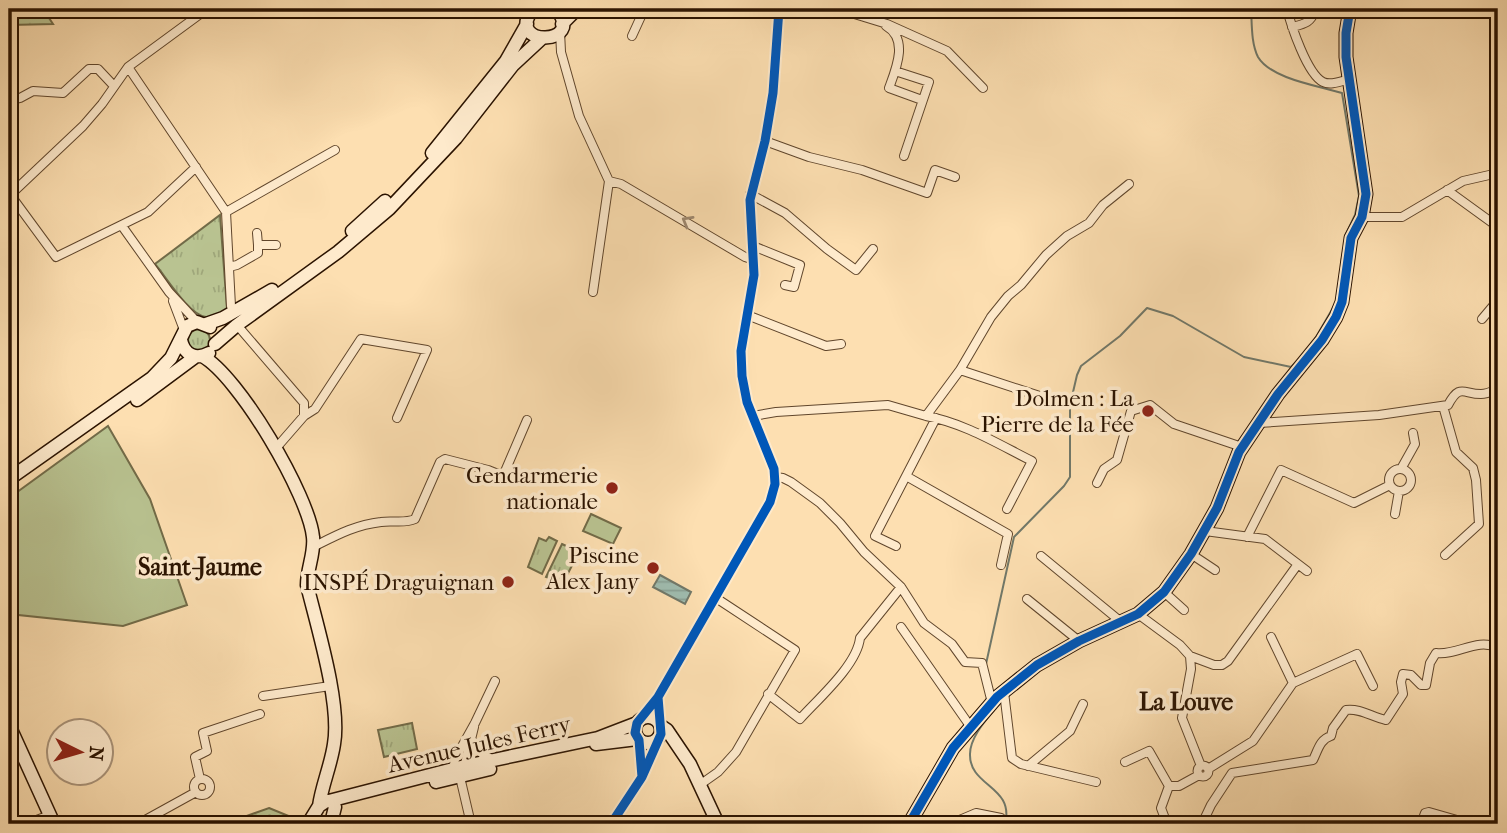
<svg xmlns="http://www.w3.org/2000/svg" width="1507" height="833" viewBox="0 0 1507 833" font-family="'IM FELL French Canon',serif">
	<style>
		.grass { fill: url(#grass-tufts); stroke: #726b48; stroke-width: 2 }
		.garden { fill: url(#garden-dots); stroke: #726b48; stroke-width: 2 }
		.pitch { fill: #b9c391; stroke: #726b48; stroke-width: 2 }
		.water { fill: url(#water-rules); stroke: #717869; stroke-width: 2 }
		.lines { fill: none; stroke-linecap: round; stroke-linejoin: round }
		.stream { stroke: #717869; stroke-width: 2 }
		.street-casing { stroke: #60462c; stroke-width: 10 }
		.secondary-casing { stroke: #2b1300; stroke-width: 15 }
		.street { stroke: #feeacc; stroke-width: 8 }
		.secondary { stroke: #feeacc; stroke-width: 12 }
		.cycleway-casing { stroke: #feeacc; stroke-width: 13 }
		.cycleway { stroke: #0057b8; stroke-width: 9 }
		.oneway { stroke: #9f8970 }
		.poi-dot { fill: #8f2418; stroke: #feeacc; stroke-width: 2.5 }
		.labels { text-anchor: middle; stroke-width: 7; stroke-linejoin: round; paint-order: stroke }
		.poi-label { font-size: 23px; fill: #2b1300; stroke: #feeacc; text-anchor: end }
		.street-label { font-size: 23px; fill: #2b1300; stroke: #feeacc }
		.neighbourhood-label { font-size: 24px; font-weight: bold; fill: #2b1300; stroke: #feeacc }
	</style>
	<defs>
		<pattern id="grass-tufts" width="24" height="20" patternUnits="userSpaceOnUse" patternTransform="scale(1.75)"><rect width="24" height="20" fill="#b9c391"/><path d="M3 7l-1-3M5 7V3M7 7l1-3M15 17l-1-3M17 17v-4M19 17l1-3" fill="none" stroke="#9fa77b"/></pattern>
		<pattern id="garden-dots" width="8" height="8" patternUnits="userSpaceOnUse" patternTransform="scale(1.75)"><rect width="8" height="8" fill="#b9c391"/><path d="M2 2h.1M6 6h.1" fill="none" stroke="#9fa77b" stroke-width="1.8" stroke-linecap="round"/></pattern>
		<pattern id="water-rules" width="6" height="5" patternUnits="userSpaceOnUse" patternTransform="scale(1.75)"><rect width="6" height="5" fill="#9fbcaf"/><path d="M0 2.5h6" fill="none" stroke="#89a195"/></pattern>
	</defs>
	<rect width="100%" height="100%" fill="#fddfb1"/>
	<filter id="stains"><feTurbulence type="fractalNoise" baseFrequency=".00286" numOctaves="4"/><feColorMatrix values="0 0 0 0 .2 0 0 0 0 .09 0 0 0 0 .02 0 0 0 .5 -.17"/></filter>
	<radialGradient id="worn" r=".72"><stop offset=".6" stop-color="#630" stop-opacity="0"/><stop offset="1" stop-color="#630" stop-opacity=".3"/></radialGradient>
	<path class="grass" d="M9,9H43L53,24L9,25Z
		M220,215L227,309C221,313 214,318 206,317C189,315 166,277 155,264Z
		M188 340a11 11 0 1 1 22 0a11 11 0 1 1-22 0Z
		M549,537L557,541L542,574L528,567L539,538L546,541Z
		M562,544L579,552L563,583L546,577Z
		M412,723L417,749L384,757L378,730Z"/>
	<path class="garden" d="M269,808L296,819L295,821L302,824H240L238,819Z"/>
	<path class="pitch" d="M108,426L150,499L187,605L123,626L9,614V498Z
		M591,514L621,528L613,544L583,531Z"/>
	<path class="water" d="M660,575L691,592L685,604L653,587Z"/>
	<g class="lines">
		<path class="stream" d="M1251,9C1252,24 1251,43 1258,57C1271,79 1319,86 1342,93L1359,196L1355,215L1345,236
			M1341,263L1343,252
			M1312,344L1334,306
			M986,664L1014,537L1064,486L1070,477V405L1077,375L1081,366L1120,336L1147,308L1173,316L1244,357L1291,367L1299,359
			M994,710C985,721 970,738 970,754C969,787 1015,786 1005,824
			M1008,818L1019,824"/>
		<g class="street-casing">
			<path id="street" d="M838,9L887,24L947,51L983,88
				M1287,9C1291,25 1307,74 1323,82C1331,86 1341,81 1350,79
				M886,26C909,39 896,69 889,88L922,100
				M1292,27C1304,24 1311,23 1315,10
				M560,31L561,52L579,116L609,181L621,184L745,257L754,260
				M632,36L643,12L637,9
				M128,67L226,212L231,306
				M895,71L929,82L904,156
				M9,101L20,98L33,91L63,93L89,69H98L114,86
				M765,141L809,157L862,170L927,193L935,170L955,177
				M1447,190L1498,227
				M9,193L56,257L148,212L196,167
				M750,194L785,213L827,249L856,270L873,249
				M9,196L83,126L102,104L128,67L207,9
				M226,212L335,150
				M1362,217H1402L1463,181L1498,173
				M122,226L169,292L197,322
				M257,233L258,245
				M753,246L800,265L794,287L785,285
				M229,267L237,265L258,253V245H276
				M593,292L609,181
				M173,301L184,330
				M747,315L826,346L841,344
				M1482,319L1498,300
				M237,325L304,403V416L277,447
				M960,370L991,317L1008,296L1021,285L1046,255L1067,236L1089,223L1103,205L1129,184
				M1443,406L1456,452L1473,468L1476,480L1479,524L1445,555
				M304,416L315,409L361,339L427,350L397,418
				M753,416L776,412L888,405L926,416L960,370L1058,402L1068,403
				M926,416C964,423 998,444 1032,461L1007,509
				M1259,423L1379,415L1448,405C1460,383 1463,394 1481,394C1487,394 1493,391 1498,389
				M1389 480a11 11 0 1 1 22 0a11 11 0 1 1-22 0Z
				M1401,469L1415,444L1413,433
				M906,476L1008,534L1001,565
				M775,477L783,478L791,482L820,503L840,523L864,552L901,587L924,623L952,644L965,662L982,663L992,703
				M1097,483L1104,469L1117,460L1131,411L1150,405L1174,424L1242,447
				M1395,514L1399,491
				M1205,531L1265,539L1307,571
				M1247,537L1281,470L1354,503L1390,485
				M896,546L875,536L936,418
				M313,547C337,535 355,525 381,522C393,520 404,524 415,519L440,462L445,459L488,470L503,476L527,420
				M1191,554L1215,570
				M1041,556L1120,621
				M1164,592L1184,610
				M1027,599L1079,641
				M1138,614L1180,645L1190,656L1191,669L1182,718L1201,766
				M901,627L970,726
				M1190,656L1214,665H1222L1228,661L1298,564
				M1293,683L1357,654L1373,686
				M1004,692L1012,758L1021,764L1096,782
				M768,694L800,719C819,698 857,665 860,638L901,587
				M263,696L330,686
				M658,697V722
				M640,720L658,697L770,502L775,484L774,469L747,402L742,376L741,351L754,275L750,200L765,141L773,93L779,9
				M472,740L483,755L494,760
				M639,740L642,775
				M1125,762L1149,751L1169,786H1179L1199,775
				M1197.5 771a5.5 5.5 0 1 1 11 0a5.5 5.5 0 1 1-11 0Z
				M1028,766L1070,731L1083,704
				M464,768L474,727
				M1208,769L1253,741L1293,683L1271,637
				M453,770L455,759L475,723L495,681
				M460,777L471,824
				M194 787a8 8 0 1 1 16 0a8 8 0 1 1-16 0Z
				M200,779L195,757L207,751L203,733L260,714
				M701,784L718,772L736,752L795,650L716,598
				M26,824L50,815
				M138,824L196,792
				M611,824L642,777L656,741
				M950,824L976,813L1001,818
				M1167,824L1161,808L1169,786
				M1202,824L1211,805L1232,773L1313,760C1318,750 1320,739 1331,736L1333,728L1346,710C1360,708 1372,717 1386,720L1403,694L1401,682L1403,674L1411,675L1421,685H1426L1430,663L1436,653C1457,656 1477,637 1498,648
				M1421,824L1425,813L1429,812L1471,824"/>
		</g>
		<g class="secondary-casing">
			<path id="secondary" d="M533,9C503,48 588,46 556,9
				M562,24L577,9
				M432,153L506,61L527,24
				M352,231L385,201
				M206,324L223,318L272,290
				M181,340C184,355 196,360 209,353
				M215,344L237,325L338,252L389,209L456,138L513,65L541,39
				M202,356C239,376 309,496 313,537C315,553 307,568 307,585C317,626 341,704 334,744C331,765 322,785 319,806
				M137,400L195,357
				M9,479L152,378L171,358L187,326L197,322L210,327
				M635 730a13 13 0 1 1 26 0a13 13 0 1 1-26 0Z
				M9,725L54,824
				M661,726L667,730L690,764L718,824
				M596,744L637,739
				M436,782L490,769
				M308,824L319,806L325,802L465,766L598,738L637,723
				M326,824L332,819L335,807
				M909,824L953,748L997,697L1037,665L1079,641L1138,614L1164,592L1191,554L1217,508L1239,452L1278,394L1322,340L1336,317L1342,302L1351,238L1362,217L1366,194L1346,57V33L1350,9"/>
		</g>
		<use href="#street" class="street"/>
		<use href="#secondary" class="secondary"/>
		<g class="cycleway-casing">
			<path id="cycleway" d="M642,777L639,740L635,733L637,723L658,697L770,502L775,484L774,469L747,402L742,376L741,351L754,275L750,200L765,141L773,93L779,9
				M611,824L642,777L661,734L658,697
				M909,824L953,748L997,697L1037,665L1079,641L1138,614L1164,592L1191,554L1217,508L1239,452L1278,394L1322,340L1336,317L1342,302L1351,238L1362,217L1366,194L1346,57V33L1350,9"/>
		</g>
		<use href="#cycleway" class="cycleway"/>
	</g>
	<defs><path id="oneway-chevron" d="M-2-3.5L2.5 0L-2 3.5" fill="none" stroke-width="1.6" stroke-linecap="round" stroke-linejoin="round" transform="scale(1.75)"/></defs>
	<use class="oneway" href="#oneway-chevron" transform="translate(687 221) rotate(-150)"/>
	<g class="poi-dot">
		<circle cx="1148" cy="411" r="7"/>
		<circle cx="612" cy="488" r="7"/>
		<circle cx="653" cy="568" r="7"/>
		<circle cx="508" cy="582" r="7"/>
	</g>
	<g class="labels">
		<g class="poi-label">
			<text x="1134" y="406">Dolmen : La<tspan x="1134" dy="26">Pierre de la Fée</tspan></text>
			<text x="598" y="483">Gendarmerie<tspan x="598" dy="26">nationale</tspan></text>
			<text x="639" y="563">Piscine<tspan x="639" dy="26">Alex Jany</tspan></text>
			<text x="494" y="590">INSPÉ Draguignan</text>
		</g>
		<g class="street-label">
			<text transform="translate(479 744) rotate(-13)" y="8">Avenue Jules Ferry</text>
		</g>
		<g class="neighbourhood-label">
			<text x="200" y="575">Saint-Jaume</text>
			<text x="1186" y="710">La Louve</text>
		</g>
	</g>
	<rect width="1507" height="833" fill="none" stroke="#fddfb1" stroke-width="35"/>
	<rect x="10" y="10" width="1486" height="812" fill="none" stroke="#2b1300" stroke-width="3.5"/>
	<rect x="18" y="18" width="1472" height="798" fill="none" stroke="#2b1300" stroke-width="2"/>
	<g transform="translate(80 752) rotate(95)"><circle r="33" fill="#feeacc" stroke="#aa947a" stroke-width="2"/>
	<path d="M0-5L12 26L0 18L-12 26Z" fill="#8f2418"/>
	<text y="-10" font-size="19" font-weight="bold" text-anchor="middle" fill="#2b1300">N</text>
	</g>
	<rect width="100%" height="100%" filter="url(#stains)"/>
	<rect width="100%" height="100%" fill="url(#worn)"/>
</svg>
